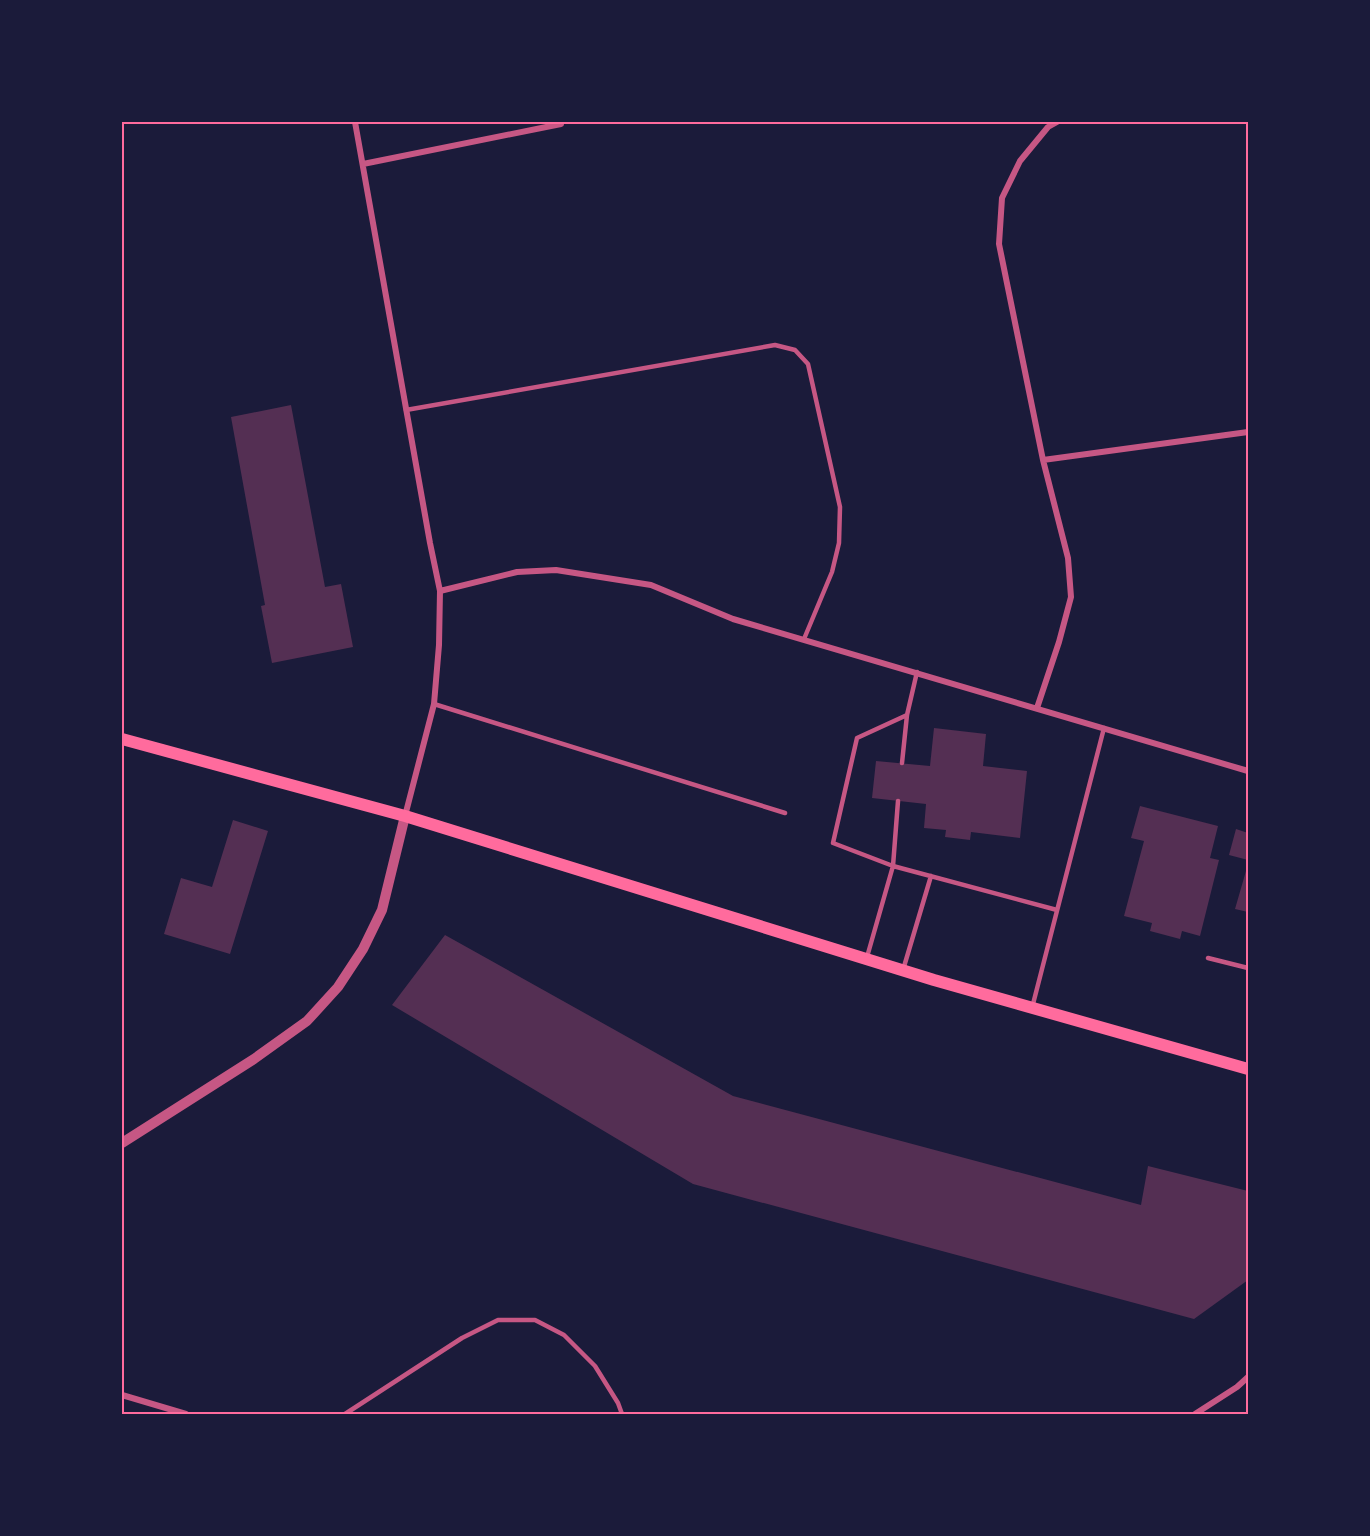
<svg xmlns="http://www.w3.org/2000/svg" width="1370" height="1536" viewBox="0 0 1370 1536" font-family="'Nunito Sans',sans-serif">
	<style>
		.building { fill: #542f53 }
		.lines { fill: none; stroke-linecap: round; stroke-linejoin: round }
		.service { stroke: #c65784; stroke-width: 4.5 }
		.minor { stroke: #c65784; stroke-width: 6 }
		.tertiary { stroke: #c65784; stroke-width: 10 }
		.secondary { stroke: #ff6b9d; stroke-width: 12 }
		.neatline { fill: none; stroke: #ff6b9d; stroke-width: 2 }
	</style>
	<rect width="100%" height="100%" fill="#1b1b3a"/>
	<path class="building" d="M291,405L325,587L341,584L353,647L272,663L261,606L265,605L231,417Z
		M934,728L986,734L983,766L1027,771L1020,838L971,832L970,840L945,837L946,830L924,828L926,804L872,798L876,761L930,766Z
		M1140,806L1218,826L1210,858L1219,860L1200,936L1182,931L1180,939L1150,931L1152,923L1124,916L1144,841L1131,838Z
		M233,820L268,831L230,954L164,934L181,878L212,887Z
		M1236,829L1248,833V860L1229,855Z
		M1248,864V912L1235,909Z
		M445,935L733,1096L1141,1205L1148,1166L1248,1191V1280L1194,1319L693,1184L392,1005Z"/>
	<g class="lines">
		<path class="service" d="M406,410L775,345L795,350L808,364L840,507L839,543L832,572L804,639
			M434,704L785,813
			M907,715L857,738L833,843L893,866L1057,910
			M902,763L907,715L917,672
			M867,957L893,866L898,801
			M1208,958L1248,968
			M903,970L931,876
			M1032,1008L1104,728
			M345,1414L462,1338L498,1320H535L564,1335L595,1366L618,1403L622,1414"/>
		<path class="minor" d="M355,122L430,543L440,591L439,645L434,704L405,816
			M363,164L561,124
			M1043,460L1248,432
			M440,591L517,572L556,570L651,585L733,619L1248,771
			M1037,708L1059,642L1071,597L1068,558L1043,460L999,244L1002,198L1020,161L1048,127L1057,122
			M122,1395L186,1414
			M1195,1414L1237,1387L1248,1377"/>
		<path class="tertiary" d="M122,1143L254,1059L307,1021L338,987L363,949L382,910L405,816"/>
		<path class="secondary" d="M122,739L405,816L934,980L1248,1069"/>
	</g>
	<rect width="1370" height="1536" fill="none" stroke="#1b1b3a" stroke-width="246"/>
	<rect x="123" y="123" width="1124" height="1290" class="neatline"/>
</svg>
